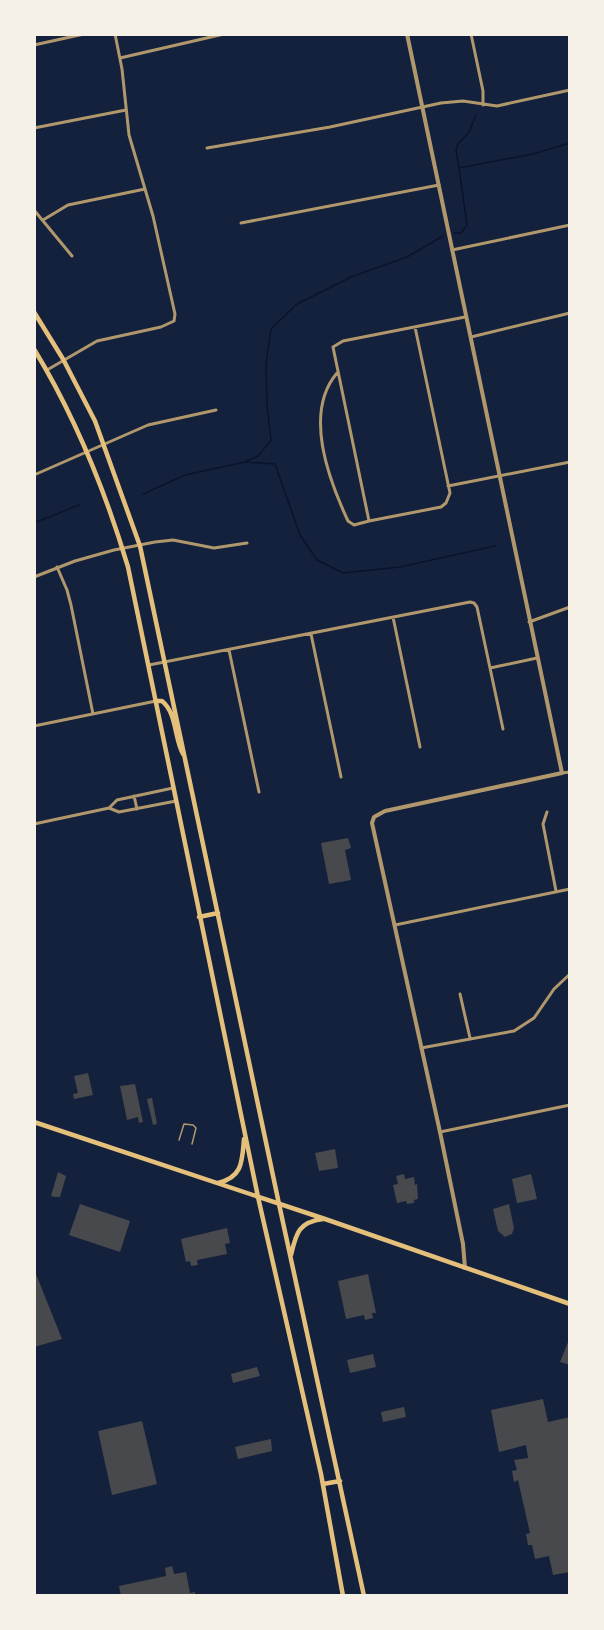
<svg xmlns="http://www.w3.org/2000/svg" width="604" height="1630" viewBox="0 0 604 1630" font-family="'Work Sans',sans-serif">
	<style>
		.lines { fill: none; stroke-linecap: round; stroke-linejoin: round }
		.stream { stroke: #0b132b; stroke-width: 1.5 }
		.building { fill: #48494c }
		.service { stroke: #b1986c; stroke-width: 1.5 }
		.minor { stroke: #b1986c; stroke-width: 3 }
		.tertiary { stroke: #b1986c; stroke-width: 4 }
		.primary { stroke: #e5c07b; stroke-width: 4.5 }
	</style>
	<rect width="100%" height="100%" fill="#14213d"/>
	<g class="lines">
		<path class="stream" d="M459,168L456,151L458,144L469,132L476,115
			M454,233H461L467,225L459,168L533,154L570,143
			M245,462L258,456L271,440L267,406L266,364L271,329L297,304L351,277L407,257L443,236
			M143,494L185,475L245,462L275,464L300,535L317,560L343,573L400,567L495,546
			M34,523L79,505"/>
	</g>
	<path class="building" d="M348,838L351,848L345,850L351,880L329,884L321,843Z
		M88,1073L93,1095L74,1099L73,1094L78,1093L74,1076Z
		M135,1084L143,1122L139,1123L138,1117L127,1120L120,1086Z
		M152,1098L157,1124L153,1125L147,1099Z
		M335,1149L338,1168L319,1171L315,1153Z
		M58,1172L66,1176L60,1197H55L51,1196Z
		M404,1174L405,1179L414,1177L415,1185L417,1184L418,1199L414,1200V1203L407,1204L406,1201L397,1203L393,1185L398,1184L396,1176Z
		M531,1174L537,1199L517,1203L512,1179Z
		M80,1204L130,1221L120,1252L69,1235Z
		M509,1204L514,1228L512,1234L505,1237L498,1231L493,1209Z
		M227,1228L230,1243L225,1244L227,1254L197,1260L198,1265L191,1266L190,1261L186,1262L181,1239Z
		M34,1269L62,1339L34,1347Z
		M368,1274L376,1313H372L373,1318L365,1320L364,1315L346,1319L338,1281Z
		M570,1337V1365L560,1362Z
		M373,1354L376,1367L350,1373L347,1360Z
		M257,1367L260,1376L233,1383L231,1374Z
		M543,1399L548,1422L570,1417V1572L553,1575L549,1556L535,1559L532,1545H528L526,1534L530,1533L518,1480L514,1482L512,1471L517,1470L514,1460L528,1458L526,1445L499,1452L491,1410Z
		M404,1407L406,1417L383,1422L381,1412Z
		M142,1421L157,1484L112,1495L98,1431Z
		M271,1439L272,1451L238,1459L235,1447Z
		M172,1566L174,1574L186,1572L190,1593L195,1592V1596H121L119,1586L166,1576L165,1568Z"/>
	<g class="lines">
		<path class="service" d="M179,1140L184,1124L193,1125L196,1128L192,1144"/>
		<path class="minor" d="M471,34L483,91V105
			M34,45L84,34
			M120,58L224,34
			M34,128L126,110
			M207,148L330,127L441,103L463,101L497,106L570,90
			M34,210L72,256
			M43,220L68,205L145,189
			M241,223L439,185
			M452,250L570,225
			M415,327L450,493L446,503L441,507L369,521L333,347L343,341L465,317
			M471,337L570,313
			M47,370L97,341L161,327L174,321L175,314L153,216L129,135L122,69L115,34
			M337,373C303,413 329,480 348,521L354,525L369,521
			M34,475L148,425L216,410
			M448,486L570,462
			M57,567L67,590L71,605L93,714
			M34,577L75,561L114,550L155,542L173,540L214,548L247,543
			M393,617L420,747
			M529,622L570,607
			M311,634L341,777
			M229,650L259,792
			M149,665L470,602L474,603L477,607L503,729
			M490,668L537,658
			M34,726L156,701
			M562,773L570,772
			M134,796L137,809
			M109,808L117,800L173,788
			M547,812L543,824L556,891
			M34,824L109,808L119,812L176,801
			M395,925L570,889
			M460,994L470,1038
			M421,1048L514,1031L534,1018L554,989L570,974
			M440,1132L570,1105"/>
		<path class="tertiary" d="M407,34L562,773L385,811L374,817L372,823L440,1132L463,1244L465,1268"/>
		<path class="primary" d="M34,312L63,359L95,421L140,546L279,1204L364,1596
			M34,349C76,418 105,490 128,567L258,1197L321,1474L343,1596
			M156,701H162C177,713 174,738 183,754
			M199,917L218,913
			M34,1122L325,1219L570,1304
			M218,1183C243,1177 242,1161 244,1139
			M291,1255C296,1234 298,1222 323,1219
			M323,1484L340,1481"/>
	</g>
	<rect width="604" height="1630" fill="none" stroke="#f6f1e7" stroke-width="72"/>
</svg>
